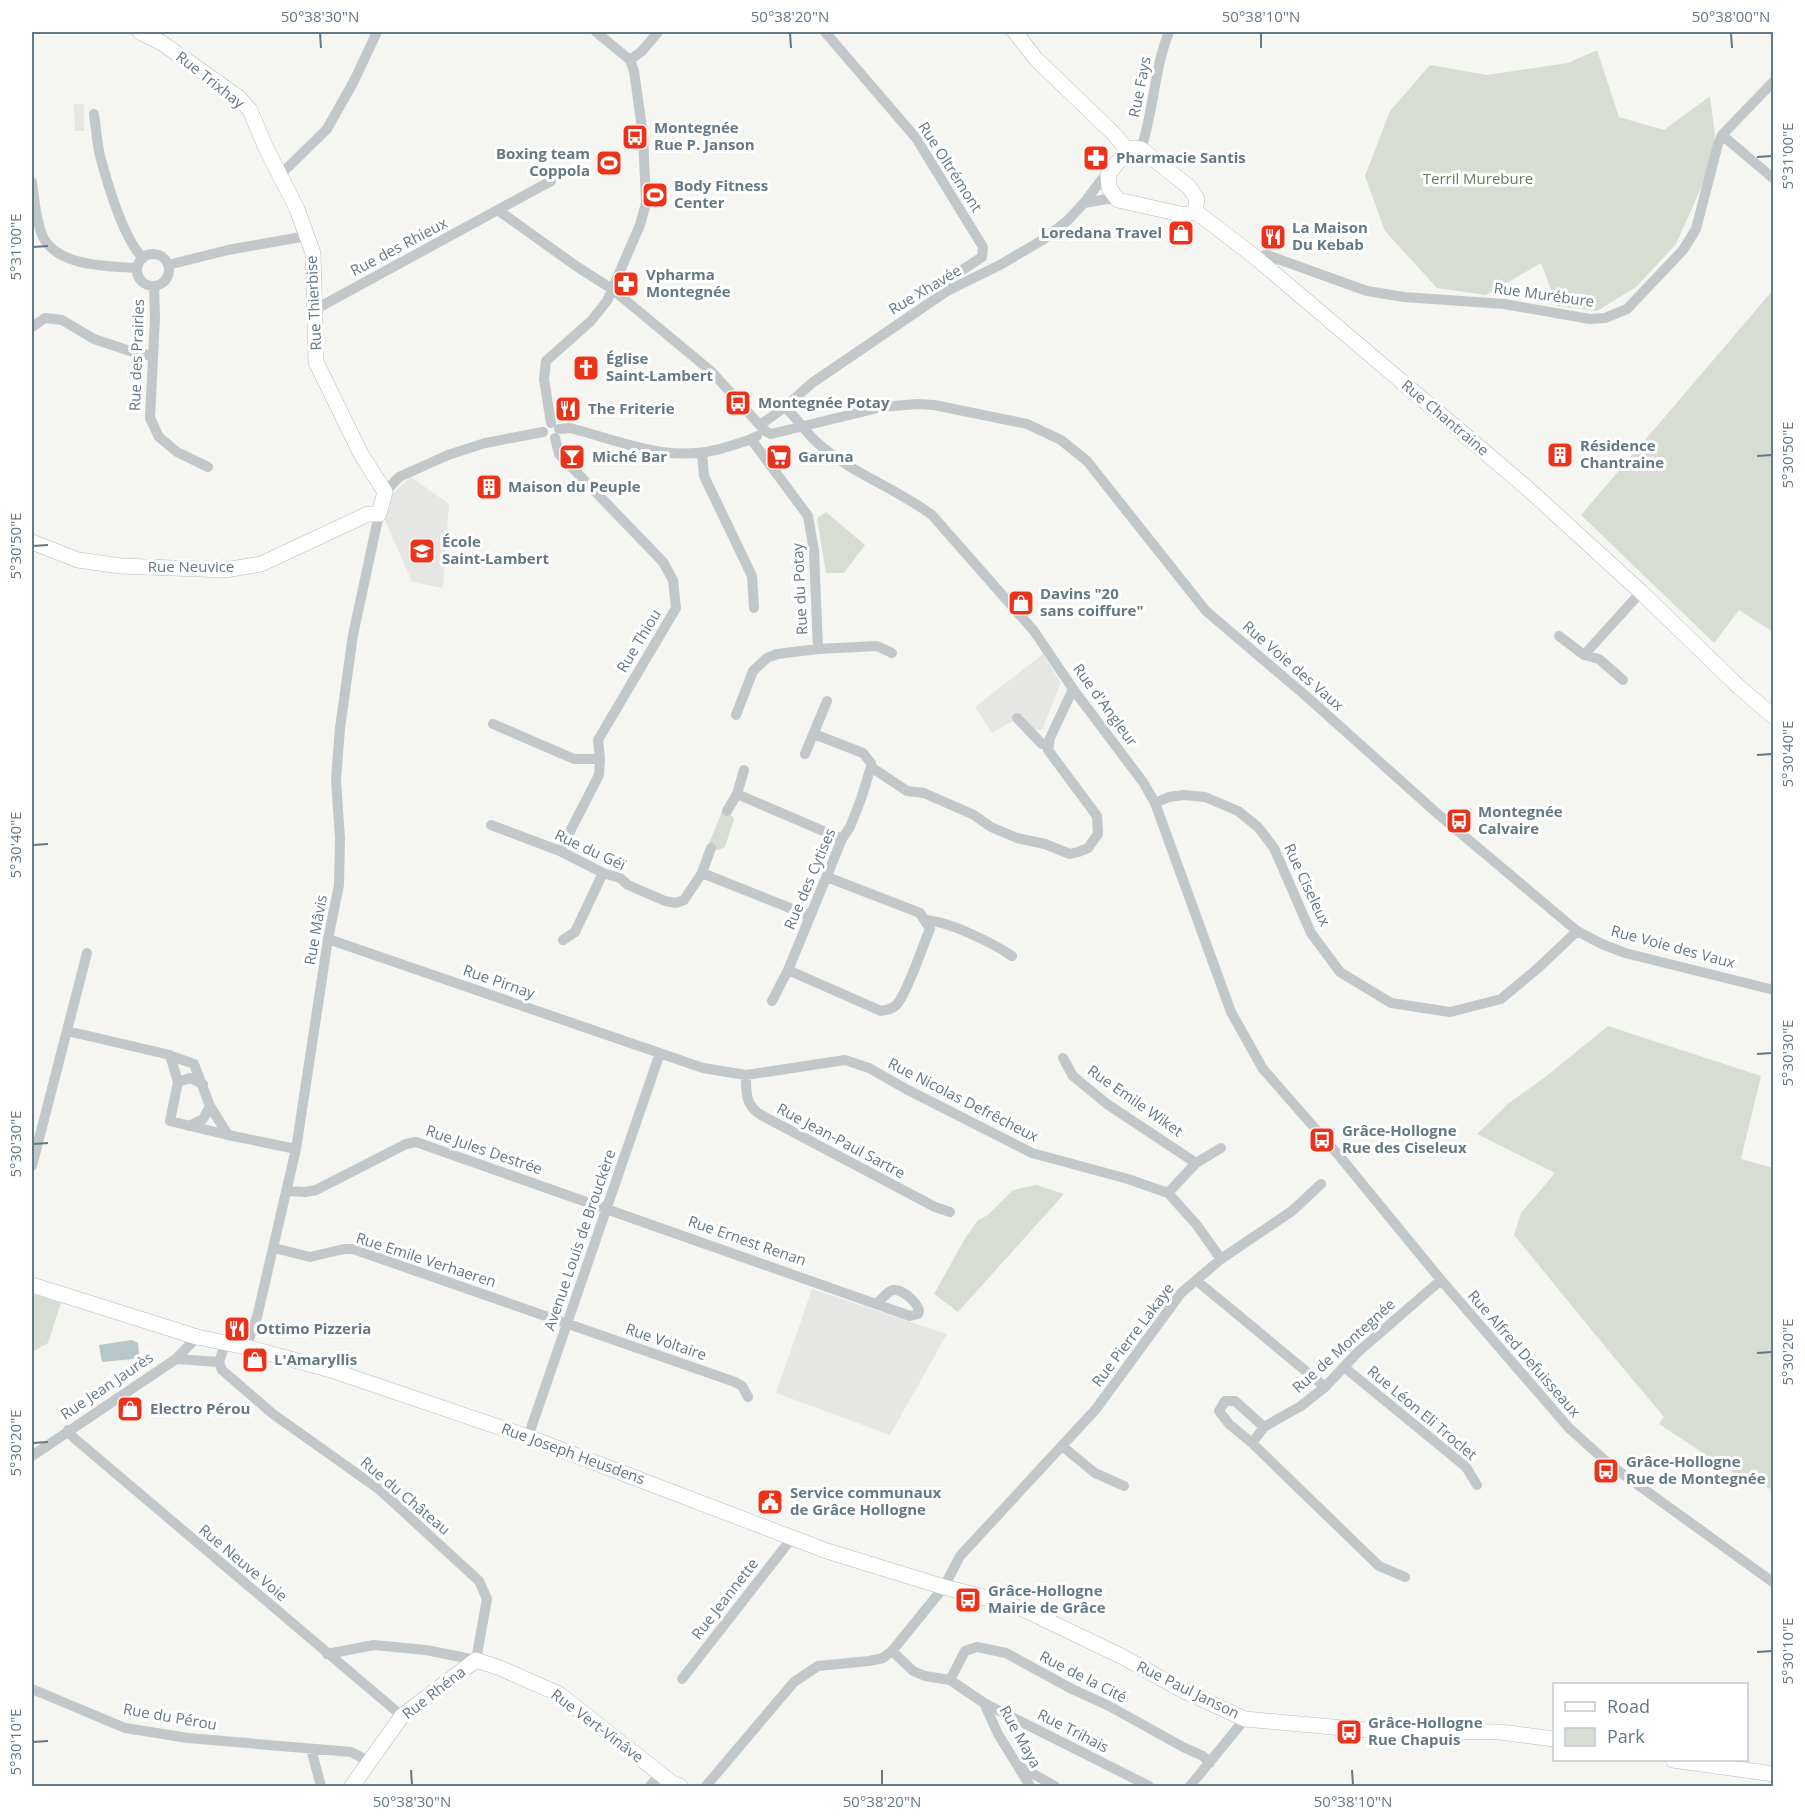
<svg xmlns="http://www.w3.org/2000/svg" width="1805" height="1818" viewBox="0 0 1805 1818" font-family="'Open Sans',sans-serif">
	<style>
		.built { fill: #e6e6e5 }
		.green { fill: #d7ddd2 }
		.water { fill: #b7c6c8 }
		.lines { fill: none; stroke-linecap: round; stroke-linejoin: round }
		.secondary-casing { stroke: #b4bbbe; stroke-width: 16 }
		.street { stroke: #c2c7c9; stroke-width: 10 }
		.secondary { stroke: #fff; stroke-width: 15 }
		.ticks { fill: none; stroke: #637984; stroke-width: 2 }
		.labels { text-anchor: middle; stroke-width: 6; stroke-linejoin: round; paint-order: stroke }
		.street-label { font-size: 15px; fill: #637984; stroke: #fff }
		.poi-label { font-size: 15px; font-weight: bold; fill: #637984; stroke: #fff; text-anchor: start }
		.park-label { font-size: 15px; fill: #6a7b62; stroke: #fff }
		.neatline { fill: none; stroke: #637984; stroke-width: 2 }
		.ticks-label { font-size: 15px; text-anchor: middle; fill: #637984 }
	</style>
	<rect width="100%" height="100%" fill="#f5f5f1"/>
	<path class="built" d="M74,104H84V131H75Z
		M411,477L449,504L443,588L412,582L385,520L387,498Z
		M1043,654L1061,683L1042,730L1031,729L1021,716L992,733L975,707Z
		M812,1289L947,1334L890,1435L776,1393Z"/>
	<path class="green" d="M1597,50L1619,117L1664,130L1710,96L1715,135L1705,179L1676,244L1636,287L1597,311L1557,306L1541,263L1486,295L1437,288L1385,231L1365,176L1390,111L1430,65L1487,75L1568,63Z
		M1773,290V632L1739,610L1714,643L1581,515Z
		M826,512L865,545L844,573H826L817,518Z
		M722,812L732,816L734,819L725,847L718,850L708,846Z
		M1608,1026L1761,1076L1741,1159L1773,1168V1490L1729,1470L1659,1424L1664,1417L1612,1355L1514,1235L1521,1213L1555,1173L1477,1134L1509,1103L1544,1078Z
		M1036,1185L1064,1194L958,1312L934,1294L966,1237L978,1220L988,1215L1013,1190Z
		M32,1294L61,1303L48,1343L32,1352Z"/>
	<path class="water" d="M132,1340L138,1343L139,1354L133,1359L102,1362L99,1345Z"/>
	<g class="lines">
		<g class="secondary-casing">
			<path id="secondary" d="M1015,32L1036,59L1114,134L1127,150
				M1134,148L1141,149L1189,187L1197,199L1195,211L1185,215L1118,200L1109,188L1108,175L1127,150Z
				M1195,211L1255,257L1526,487L1641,592L1739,687L1774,717
				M32,542L78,560L121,566L225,570L261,564L368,514H379L385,492L361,454L316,362L313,253L297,209L265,146L250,110L238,97L162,43L140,32
				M32,1285L197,1337L246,1347L331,1370L528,1437L827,1551L944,1587L972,1594L1023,1609L1121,1656L1184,1691L1245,1719L1365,1730L1500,1732L1554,1739
				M1673,1760L1774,1774
				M352,1786L402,1716L476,1660L500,1668L559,1694L672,1783L680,1786"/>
		</g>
		<path class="street" d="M596,32L630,60
			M825,32L916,138L983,247L982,257L950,278L947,291
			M630,60L642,51L658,32
			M94,114C96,128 97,143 100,156C107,182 124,240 143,258
			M1722,135L1774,179
			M1141,149C1154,110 1154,69 1169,32
			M280,175L327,129L354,81L377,32
			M32,182C34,199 36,221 43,237C58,267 109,266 137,268
			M1084,203L1107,199L1118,200
			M499,211L576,266L612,289L712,372L765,431L771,434L882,407L917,404L934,405L1027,424L1061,440L1087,461L1206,611L1306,696L1439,815L1577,931L1602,944L1625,953L1774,990
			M137 270a16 16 0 1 1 32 0a16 16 0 1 1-32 0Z
			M1255,257L1267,255L1367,291L1404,297L1504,304L1590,319L1605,318L1627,309L1683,250L1696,229L1718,144L1722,135L1774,81
			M168,265L228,250L307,236
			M154,286L155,318L150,418L159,437L177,452L208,467
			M314,310L551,181
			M32,327L45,318L62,320L94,339L133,352L153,356
			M785,407C798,419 806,434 820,445C852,473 897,489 932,515L1034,631L1073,689L1143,782L1155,803L1231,1012L1263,1069L1341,1158L1441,1280L1569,1428L1609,1464L1774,1583
			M551,423L544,379L546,361L591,321L607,301L640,225L646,203L643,135L634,71L630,60
			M760,425L785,407L812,383L947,291L1000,265L1044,239L1067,221L1084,203L1102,179L1108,175
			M559,429L570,428C625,442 672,466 730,446C739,443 749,441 757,436
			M555,438L559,454L663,562L673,580L676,608L598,740L600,759L599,775L560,851
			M751,439L808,516L814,551L818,649
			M702,453L704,476L752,576L754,608
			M385,492L399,477L448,455L485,443L543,432
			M1559,636L1584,655L1641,592
			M1584,655L1599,659L1623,680
			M736,715L753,671L767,658L777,654L818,649L877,646L892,653
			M1017,718L1042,744L1049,746
			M493,724L574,759H600
			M814,734L863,753L871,763V767
			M805,754L827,701
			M871,767L907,791L924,793L974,815L991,827L1017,838L1045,844L1070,854L1078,852L1088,848L1098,834L1097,816L1048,750L1050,738L1073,689
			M737,794L842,839
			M1155,803L1169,797L1184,795L1205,797L1238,811L1258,827L1274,848L1311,933L1340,972L1391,1003L1450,1012L1501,999L1537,969L1577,931
			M727,811L737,794L744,770
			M491,825L560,851L603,873L620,878L628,885L665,901L676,903L684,900L702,873L711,848
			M702,873L810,916
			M925,920C948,921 993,943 1012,956
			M328,939L703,1068L746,1075L845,1060L869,1068L906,1089L1032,1153L1128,1179L1168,1193L1196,1224L1221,1259
			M563,940L575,932L603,873
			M788,970L881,1011C887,1010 894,1009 898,1003C910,986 921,950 930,929L920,913L827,877
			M772,1001L788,970L842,839L850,827L861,799L871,767
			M67,1031L166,1054L194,1064L210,1106L228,1135L296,1149
			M170,1055L178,1082L170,1121L228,1135
			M1063,1058L1073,1076L1107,1104L1196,1163
			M746,1075C746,1092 745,1105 761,1115L935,1207L950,1212
			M178,1082L190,1078L203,1084
			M189,1126L203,1119L210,1106
			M32,1166L87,953
			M287,1191L305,1192L316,1190L406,1144L416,1142L910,1316L918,1314L919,1311C917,1302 903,1289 893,1290C887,1291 882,1300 877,1303
			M1168,1193L1196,1163L1221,1148
			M274,1248L310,1257L344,1249H353L735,1382L742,1386L748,1397
			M1197,1281L1325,1387
			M225,1344L219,1362L222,1370L273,1414L380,1490L479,1581L487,1599L476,1660L426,1650L374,1645L327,1654
			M246,1347L257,1317L296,1149L328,939L339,885L340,838L336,780L340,728L353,635L379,514
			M176,1359L219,1362
			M1344,1367L1466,1467L1477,1485
			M1264,1427L1252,1443L1229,1424L1219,1411L1225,1401H1235L1264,1427L1301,1406L1325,1387L1358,1352L1441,1280
			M68,1430L74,1438L402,1716
			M528,1437L660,1053
			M1252,1443L1379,1566L1405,1577
			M1062,1446L1095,1473L1124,1486
			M32,1456L176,1359L197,1337
			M892,1651L913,1671L925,1676L950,1680L984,1703L998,1734L1030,1786
			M682,1679L792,1538
			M950,1680L965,1651L977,1647L1006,1653L1072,1689L1109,1706L1183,1747L1203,1756L1210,1763
			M32,1689L125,1728L188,1738L351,1752L369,1761
			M984,1703L1149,1786
			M311,1749L321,1786
			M1019,1766L1055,1786
			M650,1786L661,1774
			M706,1786L794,1682L818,1666L869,1661L883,1658L892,1651L944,1587L960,1556L1096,1409L1181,1293L1221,1259L1292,1211L1321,1184
			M1190,1786L1245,1719"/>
		<use href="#secondary" class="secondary"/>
	</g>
	<path class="ticks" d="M320,33L321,48M790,33L791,48M1261,33V48M1731,33L1732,48M1757,157L1772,156M33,247L48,246M1757,456L1772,455M33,546L48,545M1757,755L1772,754M33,845L48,844M1757,1054L1772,1053M33,1144L48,1143M1757,1353L1772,1352M33,1443L48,1442M1757,1652L1772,1651M33,1742L48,1741M411,1770L412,1785M882,1770V1785M1352,1770L1353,1785"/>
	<defs>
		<g id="bus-square" transform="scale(1.35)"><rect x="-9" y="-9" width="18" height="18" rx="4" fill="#eb331b" stroke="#fff"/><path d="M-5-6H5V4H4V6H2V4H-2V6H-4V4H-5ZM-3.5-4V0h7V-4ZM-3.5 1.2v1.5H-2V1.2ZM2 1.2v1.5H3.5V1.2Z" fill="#fff"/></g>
		<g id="pharmacy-square" transform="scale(1.35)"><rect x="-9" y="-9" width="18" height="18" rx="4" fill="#eb331b" stroke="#fff"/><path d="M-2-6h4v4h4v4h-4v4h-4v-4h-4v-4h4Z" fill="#fff"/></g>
		<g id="stadium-square" transform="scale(1.35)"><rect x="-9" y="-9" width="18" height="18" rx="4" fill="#eb331b" stroke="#fff"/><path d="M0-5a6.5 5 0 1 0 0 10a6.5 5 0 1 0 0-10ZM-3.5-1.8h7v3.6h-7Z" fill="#fff"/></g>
		<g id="shop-square" transform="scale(1.35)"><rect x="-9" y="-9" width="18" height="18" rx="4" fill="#eb331b" stroke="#fff"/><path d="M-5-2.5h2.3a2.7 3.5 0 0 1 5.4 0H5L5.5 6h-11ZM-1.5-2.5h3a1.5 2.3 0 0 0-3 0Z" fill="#fff"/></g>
		<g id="restaurant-square" transform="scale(1.35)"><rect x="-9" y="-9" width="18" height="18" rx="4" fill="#eb331b" stroke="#fff"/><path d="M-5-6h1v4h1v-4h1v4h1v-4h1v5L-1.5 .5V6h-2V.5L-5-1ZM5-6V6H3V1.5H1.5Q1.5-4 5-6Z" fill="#fff"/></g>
		<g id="church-square" transform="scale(1.35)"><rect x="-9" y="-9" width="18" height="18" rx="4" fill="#eb331b" stroke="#fff"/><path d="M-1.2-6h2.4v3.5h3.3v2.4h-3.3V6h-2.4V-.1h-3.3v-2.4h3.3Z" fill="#fff"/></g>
		<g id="building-square" transform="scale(1.35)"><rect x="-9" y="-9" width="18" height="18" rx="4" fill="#eb331b" stroke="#fff"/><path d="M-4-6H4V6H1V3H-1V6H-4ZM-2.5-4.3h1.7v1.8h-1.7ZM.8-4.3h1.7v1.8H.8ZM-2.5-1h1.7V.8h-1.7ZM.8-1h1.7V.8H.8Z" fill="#fff"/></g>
		<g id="bar-square" transform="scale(1.35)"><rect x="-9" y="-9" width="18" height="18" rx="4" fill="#eb331b" stroke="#fff"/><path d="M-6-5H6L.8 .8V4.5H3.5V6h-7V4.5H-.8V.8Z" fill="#fff"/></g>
		<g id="supermarket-square" transform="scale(1.35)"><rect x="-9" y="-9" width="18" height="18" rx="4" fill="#eb331b" stroke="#fff"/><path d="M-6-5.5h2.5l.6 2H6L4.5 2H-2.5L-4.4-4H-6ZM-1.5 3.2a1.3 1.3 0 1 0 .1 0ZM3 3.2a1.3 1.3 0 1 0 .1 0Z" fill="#fff"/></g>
		<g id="school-square" transform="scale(1.35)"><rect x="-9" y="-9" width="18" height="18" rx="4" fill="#eb331b" stroke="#fff"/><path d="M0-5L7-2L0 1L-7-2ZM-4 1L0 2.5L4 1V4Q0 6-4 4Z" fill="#fff"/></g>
		<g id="civic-square" transform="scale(1.35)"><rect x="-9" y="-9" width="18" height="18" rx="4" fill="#eb331b" stroke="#fff"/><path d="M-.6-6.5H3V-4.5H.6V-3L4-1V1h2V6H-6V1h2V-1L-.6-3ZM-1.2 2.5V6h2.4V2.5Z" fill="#fff"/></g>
	</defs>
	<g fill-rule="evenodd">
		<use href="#bus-square" x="635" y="137"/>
		<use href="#pharmacy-square" x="1096" y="158"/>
		<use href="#stadium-square" x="609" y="163"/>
		<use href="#stadium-square" x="655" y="195"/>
		<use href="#shop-square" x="1181" y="233"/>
		<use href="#restaurant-square" x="1273" y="237"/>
		<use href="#pharmacy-square" x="626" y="284"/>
		<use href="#church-square" x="586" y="368"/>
		<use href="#bus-square" x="738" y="403"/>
		<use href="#restaurant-square" x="568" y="409"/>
		<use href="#building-square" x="1560" y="455"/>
		<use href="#bar-square" x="572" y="457"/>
		<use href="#supermarket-square" x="779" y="457"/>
		<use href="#building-square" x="489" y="487"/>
		<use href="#school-square" x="422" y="551"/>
		<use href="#shop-square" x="1021" y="603"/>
		<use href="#bus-square" x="1459" y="821"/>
		<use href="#bus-square" x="1322" y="1140"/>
		<use href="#restaurant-square" x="237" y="1329"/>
		<use href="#shop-square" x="255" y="1360"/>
		<use href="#shop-square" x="130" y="1409"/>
		<use href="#bus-square" x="1606" y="1471"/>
		<use href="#civic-square" x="770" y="1502"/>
		<use href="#bus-square" x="968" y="1600"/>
		<use href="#bus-square" x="1349" y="1732"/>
	</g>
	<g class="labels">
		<g class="street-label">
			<text transform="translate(210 80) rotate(38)" y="5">Rue Trixhay</text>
			<text transform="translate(1140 87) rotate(-79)" y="5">Rue Fays</text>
			<text transform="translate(950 167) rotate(57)" y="5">Rue Oltrémont</text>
			<text transform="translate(399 247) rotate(-28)" y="5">Rue des Rhieux</text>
			<text transform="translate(925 290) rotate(-31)" y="5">Rue Xhavée</text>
			<text transform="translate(1544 295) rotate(8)" y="5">Rue Murébure</text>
			<text transform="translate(314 303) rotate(-93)" y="5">Rue Thierbise</text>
			<text transform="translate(137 355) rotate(-88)" y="5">Rue des Prairies</text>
			<text transform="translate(1445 418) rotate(40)" y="5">Rue Chantraine</text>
			<text x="191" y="572">Rue Neuvice</text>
			<text transform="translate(800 589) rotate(-93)" y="5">Rue du Potay</text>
			<text transform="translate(639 641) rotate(-59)" y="5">Rue Thiou</text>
			<text transform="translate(1293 666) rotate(41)" y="5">Rue Voie des Vaux</text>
			<text transform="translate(1105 705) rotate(54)" y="5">Rue d'Angleur</text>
			<text transform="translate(590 850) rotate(25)" y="5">Rue du Géï</text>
			<text transform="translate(810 879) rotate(-67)" y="5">Rue des Cytises</text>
			<text transform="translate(1307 885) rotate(65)" y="5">Rue Ciseleux</text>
			<text transform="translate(316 930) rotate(-80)" y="5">Rue Mâvis</text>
			<text transform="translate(1673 947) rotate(15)" y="5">Rue Voie des Vaux</text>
			<text transform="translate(499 982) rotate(19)" y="5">Rue Pirnay</text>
			<text transform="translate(963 1100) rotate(27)" y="5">Rue Nicolas Defrêcheux</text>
			<text transform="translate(1135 1101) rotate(35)" y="5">Rue Emile Wiket</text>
			<text transform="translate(841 1141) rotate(28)" y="5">Rue Jean-Paul Sartre</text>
			<text transform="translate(484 1150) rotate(19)" y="5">Rue Jules Destrée</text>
			<text transform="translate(580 1240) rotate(-71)" y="5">Avenue Louis de Brouckère</text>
			<text transform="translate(747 1241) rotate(19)" y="5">Rue Ernest Renan</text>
			<text transform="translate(426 1260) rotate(18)" y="5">Rue Emile Verhaeren</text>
			<text transform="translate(1133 1335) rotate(-53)" y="5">Rue Pierre Lakaye</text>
			<text transform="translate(666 1342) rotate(19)" y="5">Rue Voltaire</text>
			<text transform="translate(1344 1346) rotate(-42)" y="5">Rue de Montegnée</text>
			<text transform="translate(1524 1354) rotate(49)" y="5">Rue Alfred Defuisseaux</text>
			<text transform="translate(107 1386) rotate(-34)" y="5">Rue Jean Jaurès</text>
			<text transform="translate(1422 1413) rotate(40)" y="5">Rue Léon Eli Troclet</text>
			<text transform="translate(573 1454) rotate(20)" y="5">Rue Joseph Heusdens</text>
			<text transform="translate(405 1496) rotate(40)" y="5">Rue du Château</text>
			<text transform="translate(243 1563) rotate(40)" y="5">Rue Neuve Voie</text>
			<text transform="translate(725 1599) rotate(-52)" y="5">Rue Jeannette</text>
			<text transform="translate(1083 1677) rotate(27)" y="5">Rue de la Cité</text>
			<text transform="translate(1188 1690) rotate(26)" y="5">Rue Paul Janson</text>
			<text transform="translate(434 1693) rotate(-38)" y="5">Rue Rhéna</text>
			<text transform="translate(170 1717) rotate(10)" y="5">Rue du Pérou</text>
			<text transform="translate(597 1726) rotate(37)" y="5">Rue Vert-Vinâve</text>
			<text transform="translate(1073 1731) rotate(27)" y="5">Rue Trihais</text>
			<text transform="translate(1020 1737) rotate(61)" y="5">Rue Maya</text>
		</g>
		<g class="poi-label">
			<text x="654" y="133">Montegnée<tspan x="654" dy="17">Rue P. Janson</tspan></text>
			<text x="590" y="159" text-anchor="end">Boxing team<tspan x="590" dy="17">Coppola</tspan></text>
			<text x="1116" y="163">Pharmacie Santis</text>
			<text x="674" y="191">Body Fitness<tspan x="674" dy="17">Center</tspan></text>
			<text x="1292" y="233">La Maison<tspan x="1292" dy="17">Du Kebab</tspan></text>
			<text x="1162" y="238" text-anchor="end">Loredana Travel</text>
			<text x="646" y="280">Vpharma<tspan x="646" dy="17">Montegnée</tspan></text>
			<text x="606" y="364">Église<tspan x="606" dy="17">Saint-Lambert</tspan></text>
			<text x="758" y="408">Montegnée Potay</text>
			<text x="588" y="414">The Friterie</text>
			<text x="1580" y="451">Résidence<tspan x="1580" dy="17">Chantraine</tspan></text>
			<text x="592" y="462">Miché Bar</text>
			<text x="798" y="462">Garuna</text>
			<text x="508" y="492">Maison du Peuple</text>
			<text x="442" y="547">École<tspan x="442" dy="17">Saint-Lambert</tspan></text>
			<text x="1040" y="599">Davins "20<tspan x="1040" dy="17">sans coiffure"</tspan></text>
			<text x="1478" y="817">Montegnée<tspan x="1478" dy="17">Calvaire</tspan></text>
			<text x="1342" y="1136">Grâce-Hollogne<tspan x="1342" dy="17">Rue des Ciseleux</tspan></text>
			<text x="256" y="1334">Ottimo Pizzeria</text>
			<text x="274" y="1365">L'Amaryllis</text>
			<text x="150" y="1414">Electro Pérou</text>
			<text x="1626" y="1467">Grâce-Hollogne<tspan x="1626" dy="17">Rue de Montegnée</tspan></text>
			<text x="790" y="1498">Service communaux<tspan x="790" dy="17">de Grâce Hollogne</tspan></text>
			<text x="988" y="1596">Grâce-Hollogne<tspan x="988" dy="17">Mairie de Grâce</tspan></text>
			<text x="1368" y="1728">Grâce-Hollogne<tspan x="1368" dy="17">Rue Chapuis</tspan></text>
		</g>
		<g class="park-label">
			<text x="1478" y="184">Terril Murebure</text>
		</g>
	</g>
	<rect width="1805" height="1818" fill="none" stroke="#ffffff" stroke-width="66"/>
	<rect x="1553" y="1683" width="195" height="78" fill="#ffffff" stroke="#c1c9ce" stroke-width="1.5"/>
	<rect x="1565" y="1702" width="30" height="9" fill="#ffffff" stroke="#c1c9ce" stroke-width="1.5"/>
	<text x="1607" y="1713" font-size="18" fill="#637984">Road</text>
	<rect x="1565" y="1728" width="30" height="18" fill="#d7ddd2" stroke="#c1c9ce" stroke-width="1.5"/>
	<text x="1607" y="1743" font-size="18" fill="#637984">Park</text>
	<rect x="33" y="33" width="1739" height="1752" class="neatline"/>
	<g class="ticks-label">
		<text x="320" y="22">50°38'30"N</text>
		<text x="790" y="22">50°38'20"N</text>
		<text x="1261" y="22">50°38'10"N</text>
		<text x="1731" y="22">50°38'00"N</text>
		<text transform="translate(1788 156) rotate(-90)" y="5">5°31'00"E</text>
		<text transform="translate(16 247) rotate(-90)" y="5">5°31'00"E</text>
		<text transform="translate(1788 455) rotate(-90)" y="5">5°30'50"E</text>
		<text transform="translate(16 546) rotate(-90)" y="5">5°30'50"E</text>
		<text transform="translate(1788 754) rotate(-90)" y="5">5°30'40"E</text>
		<text transform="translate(16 845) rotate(-90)" y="5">5°30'40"E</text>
		<text transform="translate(1788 1053) rotate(-90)" y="5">5°30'30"E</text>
		<text transform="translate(16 1144) rotate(-90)" y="5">5°30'30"E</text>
		<text transform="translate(1788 1352) rotate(-90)" y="5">5°30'20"E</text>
		<text transform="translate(16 1443) rotate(-90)" y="5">5°30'20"E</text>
		<text transform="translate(1788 1651) rotate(-90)" y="5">5°30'10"E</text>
		<text transform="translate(16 1742) rotate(-90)" y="5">5°30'10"E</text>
		<text x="412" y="1807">50°38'30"N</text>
		<text x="882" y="1807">50°38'20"N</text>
		<text x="1353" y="1807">50°38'10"N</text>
	</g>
</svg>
